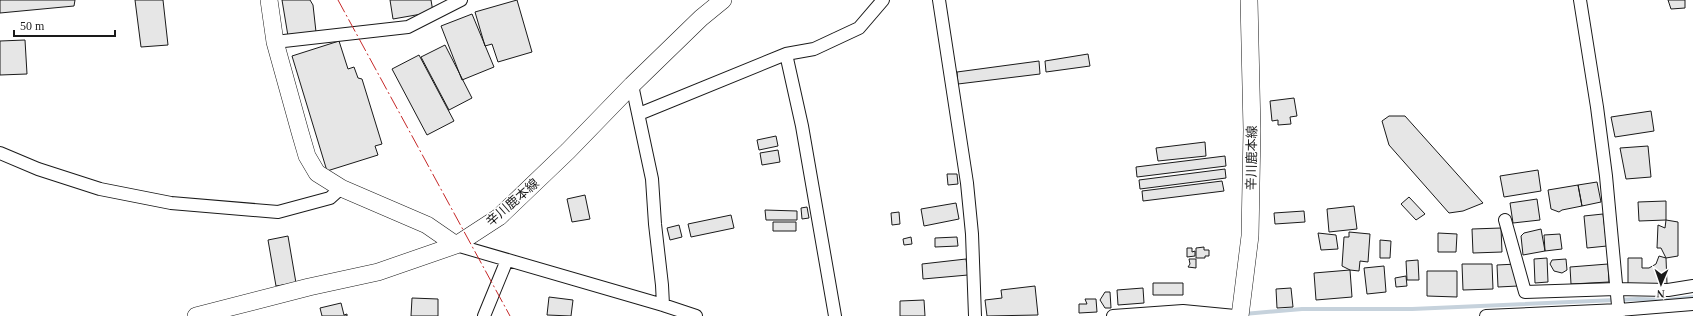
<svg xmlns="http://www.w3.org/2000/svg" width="1693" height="316" viewBox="0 0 1693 316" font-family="'Times New Roman','Noto Sans JP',serif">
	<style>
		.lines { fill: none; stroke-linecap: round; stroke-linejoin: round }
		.stream { stroke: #c6d2dc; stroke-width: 4 }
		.building { fill: #e6e6e6; stroke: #1a1a1a }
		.street-casing { stroke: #1a1a1a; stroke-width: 14 }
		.secondary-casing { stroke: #1a1a1a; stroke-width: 18 }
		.street { stroke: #fff; stroke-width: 12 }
		.secondary { stroke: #fff; stroke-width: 17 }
		.power { stroke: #c62828; stroke-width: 1; stroke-dasharray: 14 3 2 3; stroke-linecap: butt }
		.labels { text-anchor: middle; stroke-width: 3; stroke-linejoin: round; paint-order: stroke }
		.street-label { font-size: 13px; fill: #1a1a1a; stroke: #fff }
	</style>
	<rect width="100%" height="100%" fill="#fff"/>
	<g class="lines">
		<path class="stream" d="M1244,314L1302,309H1412L1638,299L1667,300L1693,297"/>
	</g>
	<path class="building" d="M0,0H75L74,6L0,13Z
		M135,0H163L168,45L141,47Z
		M282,0H310L313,5L316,32L288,36Z
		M390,0H431L433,12L393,19Z
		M517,0L532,52L498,62L492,44L485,46L475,12Z
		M1668,0H1685V8L1671,9Z
		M472,14L494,67L462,80L441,26Z
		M25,40L27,74L0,75V41Z
		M339,41L348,69L354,67L358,78L362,79L382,144L375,146L378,155L327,171L292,56Z
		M445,45L472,98L449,110L421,57Z
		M1088,54L1090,66L1046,72L1045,61Z
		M419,55L454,121L427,135L392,69Z
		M1039,61L1040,74L958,84L957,72Z
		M1294,98L1297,116L1290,117L1291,124L1278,125V120L1272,121L1270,101Z
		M1651,111L1654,131L1615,137L1611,117Z
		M1389,116H1405L1483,203L1463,211L1449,213L1389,145L1382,121Z
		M776,136L778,146L759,150L757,140Z
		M1205,142L1206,156L1158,161L1156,148Z
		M1648,146L1651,177L1626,179L1620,148Z
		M778,150L780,162L762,165L760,153Z
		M1225,156L1226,166L1137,177L1136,167Z
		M1225,169L1226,178L1140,189L1139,180Z
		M1538,170L1541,191L1504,197L1500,176Z
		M947,174H957L958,184L948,185Z
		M1222,181L1224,191L1143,201L1142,191Z
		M1597,182L1601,202L1582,206L1578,185Z
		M1578,185L1582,206L1562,210L1559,212L1551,209L1548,190Z
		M585,195L590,219L572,222L567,199Z
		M1409,197L1425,214L1416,220L1401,204Z
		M1537,199L1540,220L1513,223L1510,203Z
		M1666,201V220L1639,221L1638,202Z
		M956,203L959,219L924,226L921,209Z
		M1354,206L1357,229L1329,232L1327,209Z
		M807,207L809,218L802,219L801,208Z
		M765,210L797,211V220H766Z
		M1304,211L1305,222L1275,224L1274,213Z
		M899,212L900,224L892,225L891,213Z
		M1603,214L1607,246L1587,248L1584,216Z
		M731,215L734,228L691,237L688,224Z
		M1666,220L1678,222V256L1666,258L1661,248H1657L1658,225L1665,228Z
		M773,222H796V231H773Z
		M679,225L682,237L670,240L667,228Z
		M1501,228L1502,252L1473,253L1472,229Z
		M1541,229L1545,251L1523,255L1521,236L1524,233Z
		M1349,232L1370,234L1368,262L1360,261L1359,271L1350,270L1342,266L1344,237H1349Z
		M1318,233L1336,235L1338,249L1321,250Z
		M1438,233L1457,234L1456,252H1438Z
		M1560,234L1562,249L1545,251L1544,235Z
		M288,236L296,283L276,286L268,240Z
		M911,237L912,244L904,245L903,239Z
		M957,237L958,246L935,247V238Z
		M1380,240L1391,241L1390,258H1380Z
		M1204,247V250H1209V256H1205V258H1196V248Z
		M1187,248H1192V252L1195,251V256L1187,257Z
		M1659,256L1666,258L1667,284L1628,285V258H1642V268H1649L1656,264Z
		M1547,258L1548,282L1535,283L1534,259Z
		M966,259L968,275L923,279L922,264Z
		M1189,259H1196V268L1188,267L1190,264Z
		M1566,259L1567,270L1562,273L1554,271L1550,264L1552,260Z
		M1418,260L1419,280H1407L1406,261Z
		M1462,264H1492L1493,289L1463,290Z
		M1517,264L1518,286L1498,287L1497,265Z
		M1608,264L1609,282L1571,284L1570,267Z
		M1384,266L1386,292L1367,294L1364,268Z
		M1350,270L1352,297L1316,300L1314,273Z
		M1427,271H1457V297L1427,296Z
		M1406,276L1407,286L1396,287L1395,278Z
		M1153,283H1183V295H1153Z
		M1035,286L1038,315L987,316L985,300L1002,298L1001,290Z
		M1143,288L1144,303L1118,305L1117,290Z
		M1291,288L1293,307L1277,308L1276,289Z
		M1105,292H1110L1111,308H1105L1100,300Z
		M549,297L573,300L571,316L547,315Z
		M412,298L438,299V316H411Z
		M1085,299H1096L1097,312L1079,313V304H1087Z
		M924,300L925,316H900V301Z
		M341,303L344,315L347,314V316H322L320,308Z"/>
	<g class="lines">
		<g class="street-casing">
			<path id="street" d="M939,0L967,183L972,234L975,316
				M1580,0L1597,107L1606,176L1619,316
				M275,42L408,27L461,0
				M786,54L802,126L835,316
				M632,85L652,179L655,224L662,285L663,305
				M639,114L786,54L814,49L859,28L883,0
				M0,153L38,169L100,189L171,203L278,212L330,198L341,188
				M1505,220L1525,292L1616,289L1668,290L1693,286
				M456,245L663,305L696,316
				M484,316L507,260
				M1113,316L1183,311L1235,316
				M1486,316L1619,310L1693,304"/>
		</g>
		<g class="secondary-casing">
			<path id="secondary" d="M269,0L275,42L300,132L307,156L317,173L341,188L427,225L456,245
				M196,316L309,287L378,272L456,245L499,217L568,151L632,85L701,18L723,0
				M1240,316L1250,236L1252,130L1249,0"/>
		</g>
		<use href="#street" class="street"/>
		<use href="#secondary" class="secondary"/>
		<path class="power" d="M338,0L510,316"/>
	</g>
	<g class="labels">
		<g class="street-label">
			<text transform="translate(1251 158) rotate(-89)" y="5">辛川鹿本線</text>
			<text transform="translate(512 202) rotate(-41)" y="5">辛川鹿本線</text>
		</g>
	</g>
	<g transform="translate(1661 284) rotate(182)" stroke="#ffffff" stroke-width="3" paint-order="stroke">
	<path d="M0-3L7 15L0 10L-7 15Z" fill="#1a1a1a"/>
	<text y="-6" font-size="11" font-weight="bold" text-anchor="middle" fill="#1a1a1a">N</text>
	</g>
	<path d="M14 30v6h101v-6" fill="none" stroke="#1a1a1a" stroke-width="2"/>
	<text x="20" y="30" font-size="12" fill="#1a1a1a" stroke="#ffffff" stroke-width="3" paint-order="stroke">50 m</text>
</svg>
